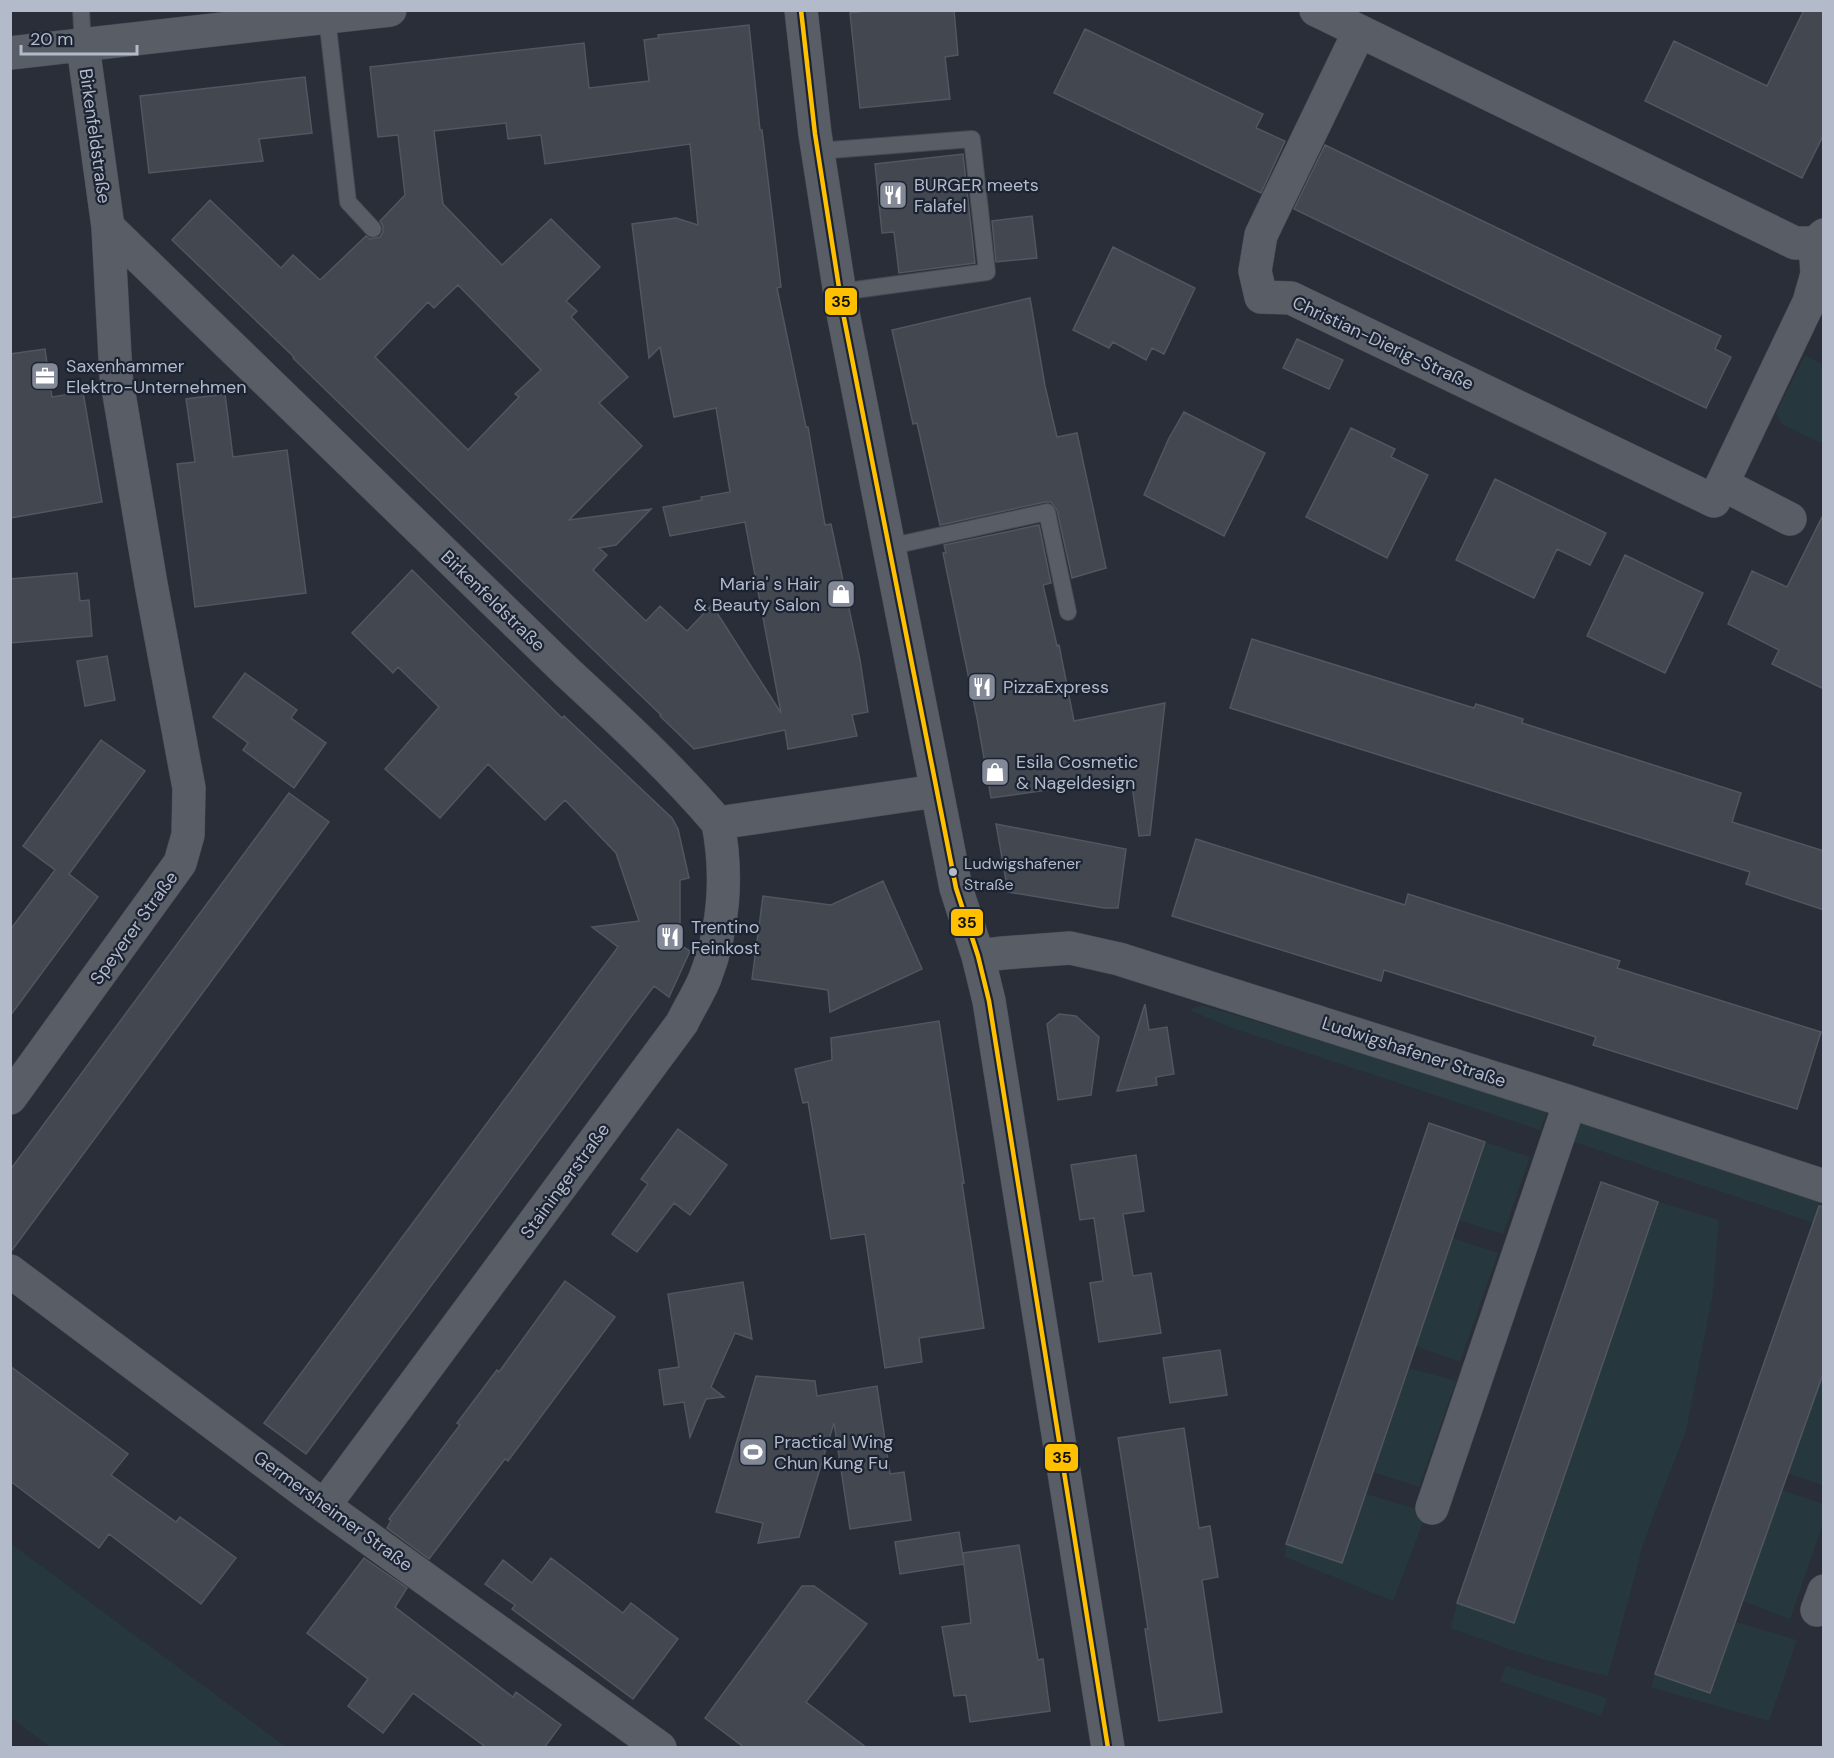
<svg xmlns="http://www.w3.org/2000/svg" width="1834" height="1758" viewBox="0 0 1834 1758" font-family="'DM Sans',sans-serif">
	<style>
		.green { fill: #26383e }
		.building { fill: #434750; stroke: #51565f; stroke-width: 1.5; fill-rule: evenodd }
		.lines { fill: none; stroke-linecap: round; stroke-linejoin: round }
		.service-casing { stroke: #454951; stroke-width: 18 }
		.minor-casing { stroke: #454951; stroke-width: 34 }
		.service { stroke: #595d66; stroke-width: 16 }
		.minor { stroke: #595d66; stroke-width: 33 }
		.bus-1-casing { stroke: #1c2433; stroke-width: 9 }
		.bus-1 { stroke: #ffc000; stroke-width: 4.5 }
		.bus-dot { fill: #b3bac9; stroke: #1c2433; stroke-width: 2 }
		.labels { text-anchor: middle; stroke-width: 4.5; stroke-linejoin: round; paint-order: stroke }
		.bus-label { font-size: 16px; fill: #b3bac9; stroke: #1c2433; text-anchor: start }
		.street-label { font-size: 18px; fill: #b3bac9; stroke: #1c2433 }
		.poi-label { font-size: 18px; fill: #b3bac9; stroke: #1c2433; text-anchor: start }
		.line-badge { stroke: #1c2433; stroke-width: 2 }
		.pale-badge-label { font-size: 16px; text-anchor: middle; font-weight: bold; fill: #111 }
	</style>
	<rect width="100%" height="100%" fill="#292e38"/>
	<path class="green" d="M1805,355L1823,365L1824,437L1821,443L1782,424L1776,413Z
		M1201,1005L1544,1107L1547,1113L1540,1130L1232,1028L1189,1010Z
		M1580,1122L1823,1202V1226L1574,1142Z
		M1485,1142L1530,1157L1503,1234L1459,1220Z
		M1658,1202L1719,1220L1713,1293L1686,1431L1658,1503L1643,1545L1608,1676C1552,1664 1504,1648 1451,1628L1457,1603L1514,1622Z
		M1452,1238L1498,1253L1460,1362L1416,1346Z
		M1408,1368L1456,1381L1419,1487L1373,1472Z
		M1823,1371V1485L1787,1473Z
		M1781,1490L1823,1504V1523L1790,1619L1743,1601Z
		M1366,1494L1427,1512L1393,1601L1285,1557L1286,1544L1342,1562Z
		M10,1543L286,1747H50L11,1718Z
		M1735,1622L1797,1640L1769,1721L1651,1687L1655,1674L1710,1693Z
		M1506,1666L1607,1698L1601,1716L1500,1681Z"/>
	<path class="building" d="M874,10H954L958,55L945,57L950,99L860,108L850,13Z
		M1804,10H1824V134L1802,178L1645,101L1674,41L1767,86Z
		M749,25L760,130H762L781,287L777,288L806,427H808L825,525L831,524L860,660L868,712L852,715L857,736L788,749L785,730L694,749L660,716L661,715L524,583L293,358L294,357L172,240L210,200L281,268L293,255L320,280L366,236L370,239L380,237L383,232V226L380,221L405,195L398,135L378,137L370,67L584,43L589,88L649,81L644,40L659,38L658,35ZM506,123L508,139L541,135L545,164L690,144L698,225L676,218L632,224L649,358L660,347L674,417L716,408L730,492L701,497L702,500L663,507L670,536L745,522L781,713L712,605L687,631L660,606L646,621L593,570L607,555L599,548L616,545L651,509L569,520L642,446L599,403L628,377L571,317L577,311L566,301L600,267L551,219L502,265L443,204L434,131ZM458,285L541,370L515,394L519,397L468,450L375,357L428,302L434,308Z
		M1085,29L1263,114L1256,128L1285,141L1261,193L1054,93Z
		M305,77L312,133L259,139L263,161L149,173L140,96Z
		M1325,145L1721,336L1715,349L1731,357L1706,408L1294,209Z
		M963,154L975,263L899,273L894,232L882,233L875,164Z
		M1032,216L1037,258L996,262L992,221Z
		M1113,247L1195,288L1164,354L1152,348L1146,360L1113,342L1109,348L1073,330Z
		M1030,298L1045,386L1057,437L1077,433L1106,568L1072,578L1057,510L1051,502H1045L940,525L917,423L913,424L892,330Z
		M1297,339L1343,360L1329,389L1283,368Z
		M45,349L52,397L83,392L102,502L10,518V354Z
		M225,394L233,457L287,450L306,593L195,607L177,464L195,462L186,399Z
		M1184,412L1265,453L1224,536L1144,495L1169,438Z
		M1351,428L1395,449L1391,457L1428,475L1387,558L1306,517Z
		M1495,479L1606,533L1590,565L1557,549L1534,598L1456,560Z
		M1824,513V689L1772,664L1779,650L1728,624L1752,571L1787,587Z
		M1039,525L1051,583L1043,585L1057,646L1059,645L1074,721L1165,703L1150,835L1139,836L1131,778L991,798L977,718L943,553H946L944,545Z
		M1625,555L1703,593L1665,673L1587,636Z
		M412,570L562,718L564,716L672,818L678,829L689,878L680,880V945L690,951L669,997L654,986L306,1454L264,1423L618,947L592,927L639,921L616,853L565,800L545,820L488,764L440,818L385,769L439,707L398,667L393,673L352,633Z
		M77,573L80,601L89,600L92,636L10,643V579Z
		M1252,639L1474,708L1476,704L1523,719L1522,723L1741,793L1732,822L1824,851V910L1746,884L1750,872L1230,708Z
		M107,656L115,700L85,706L77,661Z
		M245,673L297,710L291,718L326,743L294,788L243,750L248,743L213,717Z
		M101,740L145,771L69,874L98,897L10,1016V930L55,870L23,846Z
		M289,793L329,822L10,1253V1170Z
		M996,824L1126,849L1118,908H1104L1008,892Z
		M1196,839L1405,905L1408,894L1620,961L1617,968L1821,1032L1797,1109L1593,1045L1596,1037L1384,970L1381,981L1172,916Z
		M883,881L922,969L830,1012L828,990L752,979L763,896L831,905Z
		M1145,1004L1149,1030L1167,1027L1174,1074L1156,1077L1157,1085L1117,1091Z
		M1059,1014L1076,1016L1099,1037L1091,1095L1058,1100L1047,1024Z
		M939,1021L964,1183H962L984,1328L919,1338L922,1362L885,1368L865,1234L831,1239L808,1102L803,1103L795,1069L832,1060L831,1038Z
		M1429,1123L1485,1142L1342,1563L1286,1544Z
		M678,1129L727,1165L690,1215L674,1203L637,1252L612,1234L648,1184L641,1179Z
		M1136,1155L1144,1211L1123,1214L1133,1276L1151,1273L1161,1333L1099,1342L1090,1283L1103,1281L1094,1218L1080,1220L1071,1165Z
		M1601,1182L1658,1202L1514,1623L1457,1603Z
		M1819,1206L1824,1207V1371L1710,1693L1655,1674Z
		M565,1281L615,1317L508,1461L505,1459L429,1559L387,1528L391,1521L389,1519L460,1425L457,1423L497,1370L499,1372Z
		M743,1282L752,1339L735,1333L711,1387L724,1397L706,1399L690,1437L684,1402L664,1405L659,1370L679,1367L668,1294Z
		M1220,1350L1227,1395L1170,1403L1163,1358Z
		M10,1366L128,1454L111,1475L176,1522L180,1517L236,1558L201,1604L109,1534L99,1548L10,1481Z
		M756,1376L815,1381L817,1396L877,1386L890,1474L904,1472L911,1520L850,1529L834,1423L799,1537L758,1543L763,1523L716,1512Z
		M1184,1428L1199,1528L1210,1526L1218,1577L1202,1580L1222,1712L1159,1721L1145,1629H1148L1118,1438Z
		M959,1532L964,1563L963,1553L1019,1545L1038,1660L1043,1659L1050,1711L970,1722L966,1695L954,1696L942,1627L971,1623L964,1564L900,1574L895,1542Z
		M364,1558L407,1588L395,1607L513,1697L516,1692L561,1725L544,1748H487L413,1693L383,1733L348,1706L368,1679L307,1633Z
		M551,1558L623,1613L631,1603L678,1639L633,1699L512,1609L515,1605L485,1584L503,1560L532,1583Z
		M802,1586H814L867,1624L806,1702L867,1748H745L705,1718Z"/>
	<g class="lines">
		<g class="service-casing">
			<path id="service" d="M81,10L83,46
				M327,18L348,202L373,229
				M818,151L972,139L987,272L840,292
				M888,547L1047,512L1068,612"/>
		</g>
		<g class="minor-casing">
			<path id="minor" d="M801,10L815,134L843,313L956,888L978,956L989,1001L1108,1748
				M1316,10L1795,243H1815L1824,235
				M1359,32L1261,235L1255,271L1261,297L1291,298L1714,501L1809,302L1817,274L1815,243
				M10,53L390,10
				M108,227L568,673C620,721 672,769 718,823L936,791
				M1722,484L1790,519
				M978,956L1003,953L1070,948L1119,959L1570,1102L1824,1186
				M10,1098L180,863L188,835L189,788L151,584L116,376L108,227L83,46
				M10,1271L309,1495L660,1748
				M324,1506L682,1023C689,1008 699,993 705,978C724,929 728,875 718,823
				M1432,1508L1570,1102
				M1817,1610L1824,1591"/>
		</g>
		<use href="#service" class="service"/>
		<use href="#minor" class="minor"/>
		<g class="bus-1-casing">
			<path id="bus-1" d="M801,10L815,134L843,313L956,888L978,956L989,1001L1108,1748"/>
		</g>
		<use href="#bus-1" class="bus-1"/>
	</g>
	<defs>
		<g id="restaurant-square" transform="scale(1.5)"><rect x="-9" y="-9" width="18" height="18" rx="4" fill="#838996" stroke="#1c2433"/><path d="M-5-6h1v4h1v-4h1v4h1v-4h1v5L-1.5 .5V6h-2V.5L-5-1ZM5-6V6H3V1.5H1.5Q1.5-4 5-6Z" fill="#fff"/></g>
		<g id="office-square" transform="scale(1.5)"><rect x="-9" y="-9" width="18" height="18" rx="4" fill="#838996" stroke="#1c2433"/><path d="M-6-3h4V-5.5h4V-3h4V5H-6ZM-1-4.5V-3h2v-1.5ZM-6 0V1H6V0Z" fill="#fff"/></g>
		<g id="shop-square" transform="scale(1.5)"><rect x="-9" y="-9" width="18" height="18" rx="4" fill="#838996" stroke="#1c2433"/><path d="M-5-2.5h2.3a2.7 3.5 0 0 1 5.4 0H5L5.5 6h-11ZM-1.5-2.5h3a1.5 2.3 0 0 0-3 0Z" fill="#fff"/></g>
		<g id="stadium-square" transform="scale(1.5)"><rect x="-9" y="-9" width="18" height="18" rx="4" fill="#838996" stroke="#1c2433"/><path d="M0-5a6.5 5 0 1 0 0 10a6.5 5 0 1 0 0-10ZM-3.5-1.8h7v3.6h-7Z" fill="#fff"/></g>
	</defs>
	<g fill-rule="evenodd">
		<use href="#restaurant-square" x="893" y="195"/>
		<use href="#office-square" x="45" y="376"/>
		<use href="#shop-square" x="841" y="594"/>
		<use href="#restaurant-square" x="982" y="687"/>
		<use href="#shop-square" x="995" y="772"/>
		<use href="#restaurant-square" x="670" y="937"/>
		<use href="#stadium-square" x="753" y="1452"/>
	</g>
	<circle class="bus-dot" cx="953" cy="872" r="5"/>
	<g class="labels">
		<g class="bus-label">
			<text x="964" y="869">Ludwigshafener<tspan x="964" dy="21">Straße</tspan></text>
		</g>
		<g class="street-label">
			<text transform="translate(95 136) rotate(82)" y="6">Birkenfeldstraße</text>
			<text transform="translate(1383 343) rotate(25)" y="6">Christian-Dierig-Straße</text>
			<text transform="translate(493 601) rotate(44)" y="6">Birkenfeldstraße</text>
			<text transform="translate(134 928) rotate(-54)" y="6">Speyerer Straße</text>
			<text transform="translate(1414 1052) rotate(18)" y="6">Ludwigshafener Straße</text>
			<text transform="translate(565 1181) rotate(-54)" y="6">Stainingerstraße</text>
			<text transform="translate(333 1511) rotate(36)" y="6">Germersheimer Straße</text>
		</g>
		<g class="poi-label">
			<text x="914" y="191">BURGER meets<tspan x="914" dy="21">Falafel</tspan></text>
			<text x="66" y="372">Saxenhammer<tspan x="66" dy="21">Elektro-Unternehmen</tspan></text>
			<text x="820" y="590" text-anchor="end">Maria' s Hair<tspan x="820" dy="21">&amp; Beauty Salon</tspan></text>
			<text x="1003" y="693">PizzaExpress</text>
			<text x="1016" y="768">Esila Cosmetic<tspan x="1016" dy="21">&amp; Nageldesign</tspan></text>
			<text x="691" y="933">Trentino<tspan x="691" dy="21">Feinkost</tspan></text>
			<text x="774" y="1448">Practical Wing<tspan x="774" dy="21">Chun Kung Fu</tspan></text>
		</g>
	</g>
	<g class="line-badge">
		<rect x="824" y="287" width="34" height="29" rx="6" fill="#ffc000"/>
		<rect x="950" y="908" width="34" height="29" rx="6" fill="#ffc000"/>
		<rect x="1044" y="1443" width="35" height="29" rx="6" fill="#ffc000"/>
	</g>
	<g class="pale-badge-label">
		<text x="841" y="307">35</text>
		<text x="967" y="928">35</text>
		<text x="1062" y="1463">35</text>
	</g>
	<rect width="1834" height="1758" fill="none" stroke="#b3bac9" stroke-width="24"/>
	<path d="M21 45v9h116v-9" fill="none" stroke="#b3bac9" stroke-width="3"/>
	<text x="30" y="45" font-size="18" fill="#b3bac9" stroke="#1c2433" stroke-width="4.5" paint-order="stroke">20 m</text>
</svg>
